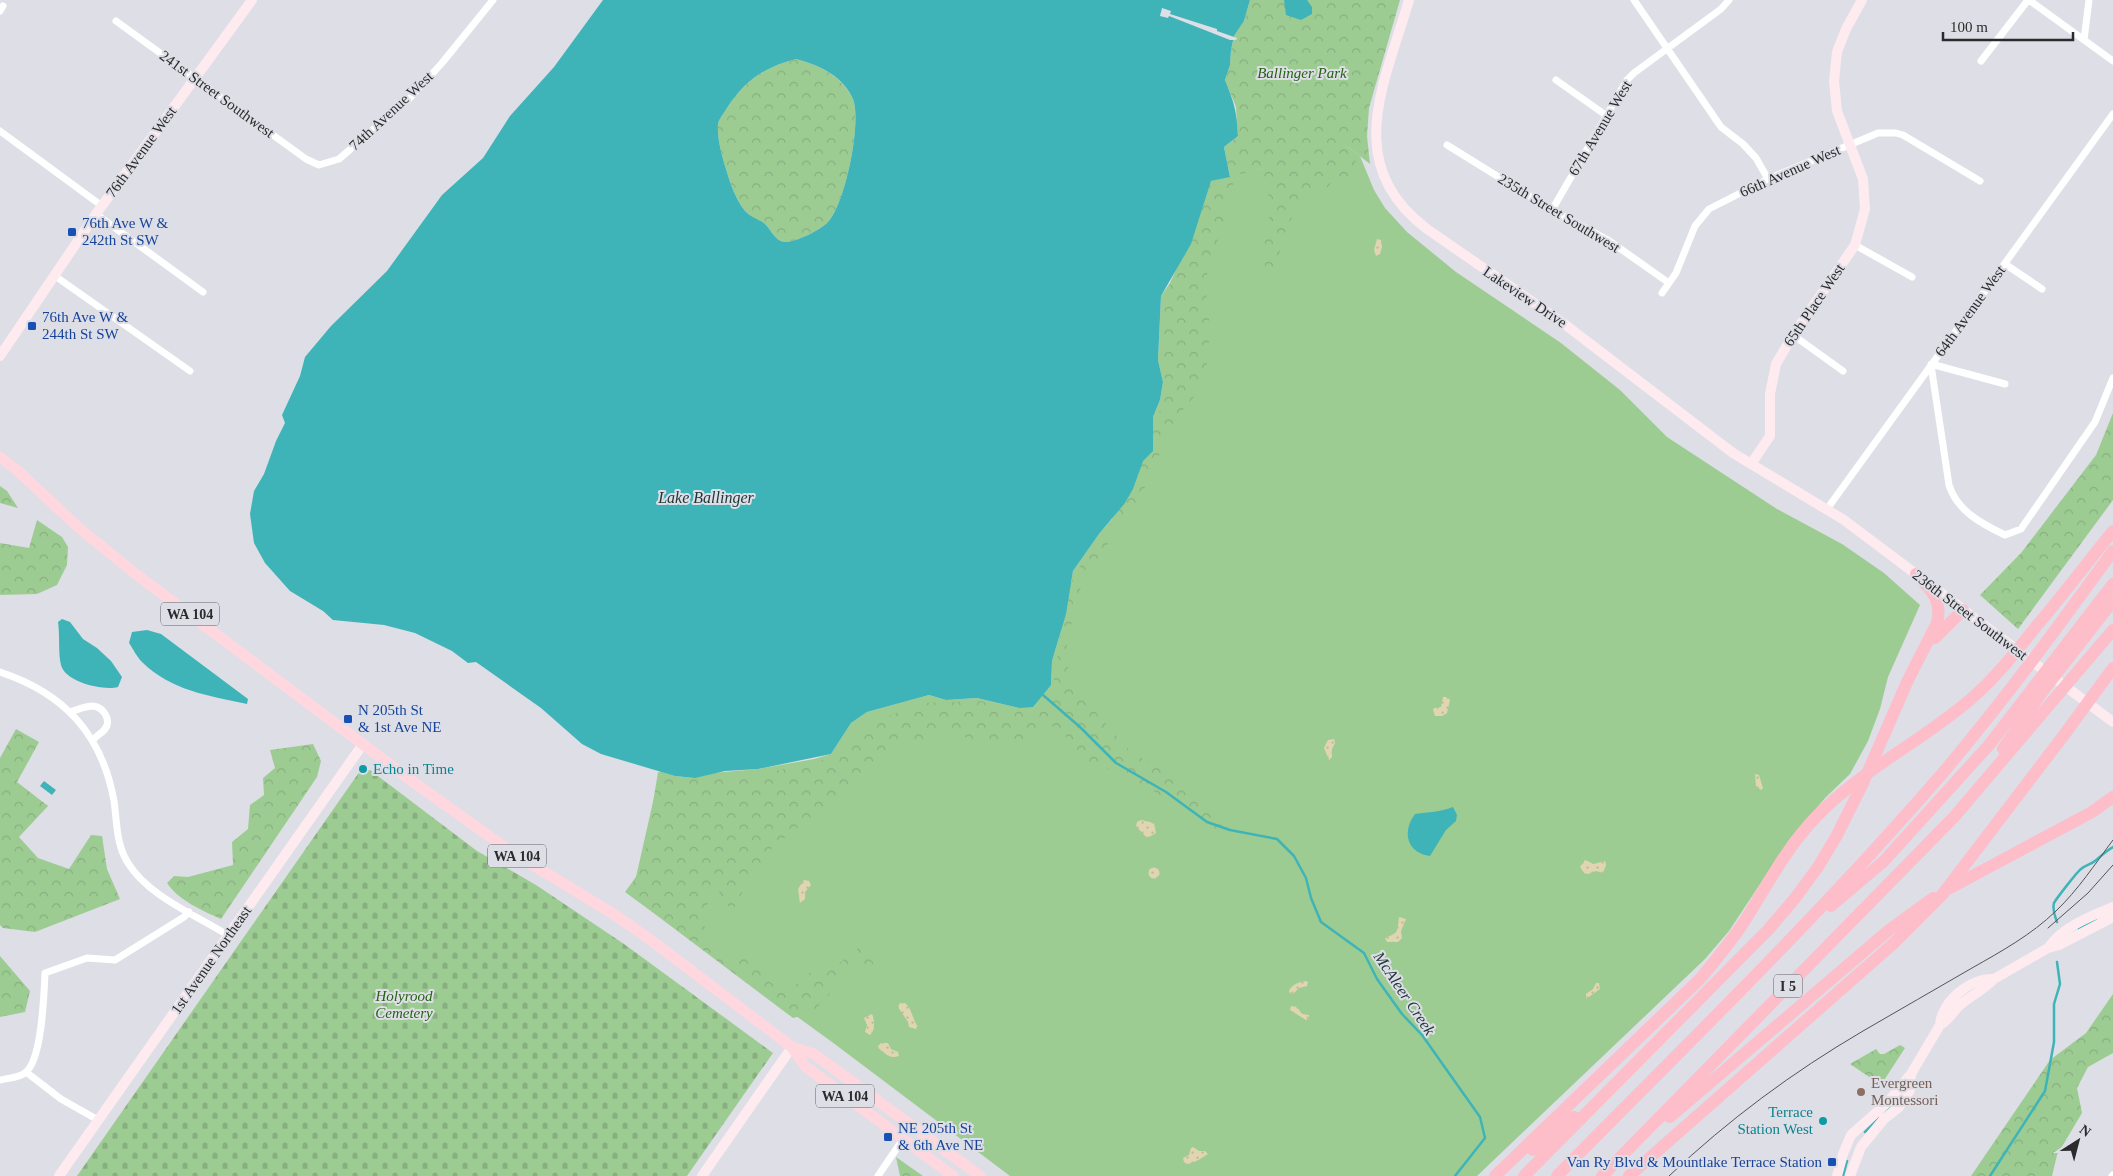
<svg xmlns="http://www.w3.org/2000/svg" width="2113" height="1176" viewBox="0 0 2113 1176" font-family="Georgia,serif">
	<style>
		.grass { fill: #9dcc93 }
		.forest { fill: url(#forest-crowns) }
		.sand { fill: url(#sand-dots) }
		.cemetery { fill: url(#cemetery-stones) }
		.water { fill: #3fb4b8; fill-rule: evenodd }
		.pier { fill: #dedee6 }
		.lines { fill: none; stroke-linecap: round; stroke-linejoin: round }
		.stream { stroke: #3fb4b8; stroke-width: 2.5 }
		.street { stroke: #fff; stroke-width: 7 }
		.secondary { stroke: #feebef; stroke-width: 10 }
		.primary { stroke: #fed7df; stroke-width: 11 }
		.highway { stroke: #fdbdc9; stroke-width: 12 }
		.tram { stroke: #545458; stroke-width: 1 }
		.transit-dot { fill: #1a4fb4; stroke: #dedee6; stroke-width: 2 }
		.culture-dot { fill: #0f9aa8; stroke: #dedee6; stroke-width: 2 }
		.education-dot { fill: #8d6e63; stroke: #dedee6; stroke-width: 2 }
		.labels { text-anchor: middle; stroke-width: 4; stroke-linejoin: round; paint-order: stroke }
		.shield { fill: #dedee6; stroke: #616164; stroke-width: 1 }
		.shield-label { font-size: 14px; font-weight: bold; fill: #2b2b2d }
		.park-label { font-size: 15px; font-style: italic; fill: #246213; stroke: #dedee6 }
		.street-label { font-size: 15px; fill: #2b2b2d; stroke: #dedee6 }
		.transit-label { font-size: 15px; fill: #164399; stroke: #dedee6; text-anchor: start }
		.culture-label { font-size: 15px; fill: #0d838f; stroke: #dedee6; text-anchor: start }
		.education-label { font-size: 15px; fill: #785e54; stroke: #dedee6; text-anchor: start }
		.water-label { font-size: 16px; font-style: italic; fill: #1b3536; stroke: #dedee6 }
	</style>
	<defs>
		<pattern id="forest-crowns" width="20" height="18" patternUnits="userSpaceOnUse" patternTransform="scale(1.25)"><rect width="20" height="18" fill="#9dcc93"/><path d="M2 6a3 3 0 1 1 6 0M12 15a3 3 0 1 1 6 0" fill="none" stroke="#87af7f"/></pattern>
		<pattern id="sand-dots" width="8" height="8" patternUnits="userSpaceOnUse" patternTransform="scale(1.25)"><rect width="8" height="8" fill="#dfd5b1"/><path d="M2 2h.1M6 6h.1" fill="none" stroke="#c0b799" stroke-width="1.8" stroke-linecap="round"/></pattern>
		<pattern id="cemetery-stones" width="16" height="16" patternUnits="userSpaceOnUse" patternTransform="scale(1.25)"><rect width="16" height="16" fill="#9dcc93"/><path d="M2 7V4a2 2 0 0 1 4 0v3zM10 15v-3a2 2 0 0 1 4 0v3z" fill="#87af7f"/></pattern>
	</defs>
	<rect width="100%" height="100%" fill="#dedee6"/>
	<path class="grass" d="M1347,146L1360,156L1374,190L1385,208L1407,232L1456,272L1561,343L1620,390L1667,437L1777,509L1842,544L1884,573L1920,605L1888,677L1880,709L1868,741L1850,774L1826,797L1789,840L1729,931L1705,959L1477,1176H1010L832,1042L625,892L636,877L660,771L675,776L695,778L712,773L758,769L814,759L831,754L851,723L867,712L929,695L946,700L977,698L1019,708L1051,685L1052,661L1066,614L1073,571L1099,534L1112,519L1153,451V417L1160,400L1163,382L1158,360L1161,296L1170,283L1197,225L1211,181Z"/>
	<path class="forest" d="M1250,0H1400L1369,108L1367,136L1370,164L1347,146L1345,147C1355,153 1357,164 1358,175L1336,177L1327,188L1313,191L1296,209L1286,230L1277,263L1265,280V224L1276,207C1268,194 1259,184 1262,168L1230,177L1224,147L1238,136L1236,107L1225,80L1230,65L1231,50L1234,36L1244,21Z
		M796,59C819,65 842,76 853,99C862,122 845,206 827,223C820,230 796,242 786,242C775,242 771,229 764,223C758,219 749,217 745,211C736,200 730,183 726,169C722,156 717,139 718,124C719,119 724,113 727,108C745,80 765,67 796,59Z
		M1235,177L1225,217L1205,281L1210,329L1205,384L1176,418L1141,496L1084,578L1076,602L1065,656L1074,688L1131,752L1166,771L1190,794L1205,800L1232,824L1223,834L1130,777L1074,756L1063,731L1051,726L1025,747L981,743L951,732L897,747L771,849L744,889L732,912L717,889L700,916L709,936L730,957L763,958L769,982L789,990L812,971L827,973L866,942L868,957L876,965L851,971L812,1013L793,1018L627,893L643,864L658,772L679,779L722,774L767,773L827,759L859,728L920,703L981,701L1017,710L1036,708L1053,687L1066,592L1083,561L1110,525L1147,446L1160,410L1165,378L1161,333L1166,294L1194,226L1208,183Z
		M2113,413V500L2018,629L1980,595L2021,553L2096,455Z
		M0,486L7,491L18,508L0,503Z
		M37,520L62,537L68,547L67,565L57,585L37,594L0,595V543L29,548Z
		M16,729L39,742L17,782L48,806L19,837L38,858L69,869L91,835L102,836L107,869L120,899L35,932L3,928L0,925V758Z
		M313,744L321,761L317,777L221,919C203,911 178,900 167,883L174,876L188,877L233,865L232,842L248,829L250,805L264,795L263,778L275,768L270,750Z
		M0,956L30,991L25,1012L0,1017Z
		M2113,994V1053L2088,1067L2077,1088L2082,1113L2057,1155L2052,1176H1971L2050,1060L2086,1033Z
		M1900,1045L1905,1048L1881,1085L1850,1064L1876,1049L1880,1054H1884Z
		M896,1157L923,1176H900Z"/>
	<path class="sand" d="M1377,239L1381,240L1382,247L1380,254L1376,256L1374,250Z
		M1443,697H1447L1450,700L1447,713L1442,716H1435L1433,710L1434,708L1441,707Z
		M1334,739L1335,743L1332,749V757L1329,760L1324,748L1328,740Z
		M1755,774L1759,775L1763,788L1761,790L1756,786Z
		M1141,820L1154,823L1156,833L1147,838L1136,826L1137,822Z
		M1585,860L1594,864L1605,861L1606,865L1603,873L1596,871L1588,874L1584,873L1580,867Z
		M1148.5 873a5.5 5.5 0 1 1 11 0a5.5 5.5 0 1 1-11 0Z
		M804,880L809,881L811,885L805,892V899L800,903L798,889Z
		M1399,917L1406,919L1401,931L1402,938L1398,942H1387L1385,938C1399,932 1397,933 1399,917Z
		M1306,981L1308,982L1307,986L1299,988L1293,994L1289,992C1290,985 1299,982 1306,981Z
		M1596,983H1599L1600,989L1586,999V994L1593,989Z
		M900,1003H905C913,1010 912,1019 918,1027L916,1029L909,1027L908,1022L898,1007Z
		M1291,1006L1297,1007L1302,1014L1309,1015V1018L1306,1020L1290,1010Z
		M872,1014C875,1020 875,1032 870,1035L865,1032L867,1025L864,1018Z
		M881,1043H888L891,1049L898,1052L899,1056C889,1060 884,1052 877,1047Z
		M1193,1147L1199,1151H1205L1208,1154C1202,1158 1194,1163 1187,1164L1184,1162L1183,1158L1189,1155L1191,1148Z"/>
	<path class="cemetery" d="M370,770L477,851L536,885L624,944L773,1053L687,1176H77L360,771Z"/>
	<path class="water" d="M603,0H1250L1244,21L1234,36L1231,50L1230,65L1225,80C1234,102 1237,112 1238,136L1224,147L1230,177L1211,181L1191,244L1161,296L1158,360L1163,382L1160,400L1153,417V451L1143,461L1133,489L1125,503L1099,534L1073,571L1066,614L1052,661L1051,685L1033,707L1019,708L977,698L946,700L929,695L867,712L851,723L831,754L758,769L725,771L695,778L675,776L601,754L582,744L541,708L476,662L468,663L452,651L415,633L384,625L333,620L323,611L290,591L265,563L254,543L250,514L254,491L264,474L276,441L285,423L282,415L300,376L305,357L331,326L387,271L442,195L483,158L510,116L554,67ZM796,59C819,65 843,76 853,99C862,122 845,206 827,223C820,230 796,242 786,242C775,242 771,229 764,223C758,219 749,216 745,211C736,200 730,183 726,169C722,156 717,139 718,124C719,119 724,113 727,108C745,80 765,67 796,59Z
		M1284,0H1307L1312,7V14L1301,20L1286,15Z
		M62,619L70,622L83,639L97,648L111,661L122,677L118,687C103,691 65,682 61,665C58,653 60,635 58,622Z
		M147,630L161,634L248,699L247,704C209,696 170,690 142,662C137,657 133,649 129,643L132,632Z
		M44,781L56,790L52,795L40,786Z
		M1453,807L1457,815L1456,821L1446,830L1430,856C1406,853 1402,831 1415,814C1429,812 1439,812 1453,807Z"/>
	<path class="pier" d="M1162,8L1171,11L1170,14L1217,29V31L1237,38L1236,40H1230L1169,16L1168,18L1160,16Z"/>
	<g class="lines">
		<path class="stream" d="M1043,695L1080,727L1116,763L1166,792L1207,822L1230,830L1277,839L1294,856L1306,878L1311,898L1321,922L1364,953L1377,979L1402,1014L1422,1035L1480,1117L1485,1138L1455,1176
			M2057,922C2055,916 2052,910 2054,903C2056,899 2077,872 2081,869C2085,865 2090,865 2095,861C2101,856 2106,851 2113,847
			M2079,929L2096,919
			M1883,1114L1891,1105
			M1865,1132L1879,1118
			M1843,1176L1847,1161
			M1990,1176L2045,1091L2054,1042V1004L2060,984L2057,962"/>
		<path class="street" d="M1634,0L1721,127L1743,144L1756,158L1768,179
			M2029,0L2113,61
			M0,11L3,6
			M116,21L306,159L319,165L339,159L410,98L442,63L493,0
			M2084,40L2089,0
			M1981,61L2028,0
			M1556,80L1607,116
			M0,131L102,206
			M1447,145L1552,210L1608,240L1669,283
			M1552,210L1627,80L1634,73L1721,9L1729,0
			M96,214L203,292
			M1855,245L1912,277
			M2005,264L2042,289
			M55,276L190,371
			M1662,293L1676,273L1695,226L1709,209L1768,179L1878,133H1896L1903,135L1980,181
			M1793,335L1843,371
			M1931,364L2005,384
			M1931,365L1949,485C1957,511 1982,524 2005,535L2021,529L2095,422L2113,378
			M1827,509L2113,114
			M0,672C64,693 102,734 114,801C117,821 116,845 128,863C148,896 196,915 229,936
			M70,712C77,710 85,706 93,706C103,707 112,720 105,729C102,733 96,736 93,740
			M26,1072L61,1099L98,1120
			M0,1080C8,1078 20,1078 26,1072C42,1059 44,995 45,973L87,958L115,960L184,917L189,912
			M878,1176L903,1139
			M2112,1176L2113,1175"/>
		<path class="secondary" d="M1409,0C1385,83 1341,164 1427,229L1563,323L1733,453L1844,520L2113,722
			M0,356L96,214L252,0
			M1751,464L1770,436V394L1776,364L1793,335L1855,245L1865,209L1863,179L1837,111L1834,81L1837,52L1846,29L1862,0
			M2048,948C2062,927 2091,916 2113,907
			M1940,1025C1949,1020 1952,1013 1959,1006C1970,996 1984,990 1994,979L2048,948L2059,945L2113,917
			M59,1176L363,744
			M702,1176L792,1047
			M1837,1176L1843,1154L1851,1135L1888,1102L1911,1074L1940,1025C1941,1002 1971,977 1994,979
			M1850,1176L1861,1147L1884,1119L1899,1107L1910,1090L1911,1074"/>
		<path class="primary" d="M0,457L18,471L79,528L137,575L412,781L510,851L615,915L648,938L792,1047L805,1066L953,1176
			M792,1047L814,1054L980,1176"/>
		<path class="highway" d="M1935,638L1963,610
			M2003,749L2042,692L2113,601
			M1950,888L2092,812L2113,797
			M1831,906L1884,861L1989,745L2113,584
			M1670,1117L1889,930L1933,898
			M1533,1150L1574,1117
			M1495,1176L1700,979C1715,961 1729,944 1742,925C1766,888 1785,849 1816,817C1862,769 1923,741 1972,698C1996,677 2015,653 2035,628C2062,596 2087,563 2113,531
			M1524,1176L1768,930L1796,897L1818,867L1836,837L1863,783L1908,680L1937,623C1943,600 1930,589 1916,574
			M1557,1176C1687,1044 1820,915 1941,775C2002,703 2058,627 2113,551
			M1602,1176L1954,817L2113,630
			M1629,1176L1894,943L1942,895L2064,735L2113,668"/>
		<path class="tram" d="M2048,928L2088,893L2113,865
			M1669,1176C1728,1120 1793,1072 1863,1031C1899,1010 1936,989 1972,968C2002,951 2031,935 2056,911C2078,890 2095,864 2113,840"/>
	</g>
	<g class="transit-dot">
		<rect x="67" y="227" width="10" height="10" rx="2.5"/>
		<rect x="27" y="321" width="10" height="10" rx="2.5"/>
		<rect x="343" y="714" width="10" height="10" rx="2.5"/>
		<rect x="883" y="1132" width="10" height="10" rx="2.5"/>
		<rect x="1827" y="1157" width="10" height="10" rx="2.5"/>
	</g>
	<g class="culture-dot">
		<circle cx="363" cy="769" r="5"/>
		<circle cx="1823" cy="1121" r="5"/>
	</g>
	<circle class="education-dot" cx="1861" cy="1092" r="5"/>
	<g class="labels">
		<g class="shield">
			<rect x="161" y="602.5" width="58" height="23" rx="4"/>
			<rect x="488" y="844.5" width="58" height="23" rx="4"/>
			<rect x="1774" y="974.5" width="28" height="23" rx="4"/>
			<rect x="816" y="1084.5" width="58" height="23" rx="4"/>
		</g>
		<g class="shield-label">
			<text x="190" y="619">WA 104</text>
			<text x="517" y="861">WA 104</text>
			<text x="1788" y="991">I 5</text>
			<text x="845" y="1101">WA 104</text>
		</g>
		<g class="park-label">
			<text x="1302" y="78">Ballinger Park</text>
			<text x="404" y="1001">Holyrood<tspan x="404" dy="17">Cemetery</tspan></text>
		</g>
		<g class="street-label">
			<text transform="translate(217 94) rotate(36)" y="5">241st Street Southwest</text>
			<text transform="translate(391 111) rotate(-43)" y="5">74th Avenue West</text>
			<text transform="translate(1600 128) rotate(-59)" y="5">67th Avenue West</text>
			<text transform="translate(141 152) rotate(-54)" y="5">76th Avenue West</text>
			<text transform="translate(1790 171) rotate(-24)" y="5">66th Avenue West</text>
			<text transform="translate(1559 213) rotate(31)" y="5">235th Street Southwest</text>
			<text transform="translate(1525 297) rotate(34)" y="5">Lakeview Drive</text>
			<text transform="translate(1814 305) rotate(-56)" y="5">65th Place West</text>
			<text transform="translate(1970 311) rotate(-54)" y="5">64th Avenue West</text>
			<text transform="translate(1970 615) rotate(37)" y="5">236th Street Southwest</text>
			<text transform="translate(211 960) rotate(-55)" y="5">1st Avenue Northeast</text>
		</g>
		<g class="transit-label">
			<text x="82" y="228">76th Ave W &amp;<tspan x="82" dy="17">242th St SW</tspan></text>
			<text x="42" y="322">76th Ave W &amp;<tspan x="42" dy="17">244th St SW</tspan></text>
			<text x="358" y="715">N 205th St<tspan x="358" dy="17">&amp; 1st Ave NE</tspan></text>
			<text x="898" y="1133">NE 205th St<tspan x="898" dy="17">&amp; 6th Ave NE</tspan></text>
			<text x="1822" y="1167" text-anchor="end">Van Ry Blvd &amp; Mountlake Terrace Station</text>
		</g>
		<g class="culture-label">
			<text x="373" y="774">Echo in Time</text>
			<text x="1813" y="1117" text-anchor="end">Terrace<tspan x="1813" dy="17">Station West</tspan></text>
		</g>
		<g class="education-label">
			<text x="1871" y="1088">Evergreen<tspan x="1871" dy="17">Montessori</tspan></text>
		</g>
		<g class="water-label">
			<text x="706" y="503">Lake Ballinger</text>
			<text transform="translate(1405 993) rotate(56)" y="6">McAleer Creek</text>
		</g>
	</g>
	<g transform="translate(2078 1141) rotate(36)" stroke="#dedee6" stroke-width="4" paint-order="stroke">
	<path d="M0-4L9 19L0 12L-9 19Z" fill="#2b2b2d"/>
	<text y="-8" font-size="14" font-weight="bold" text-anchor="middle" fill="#2b2b2d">N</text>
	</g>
	<path d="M1943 32v8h130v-8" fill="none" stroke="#2b2b2d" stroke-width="2.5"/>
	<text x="1950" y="32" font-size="15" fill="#2b2b2d" stroke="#dedee6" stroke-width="4" paint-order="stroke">100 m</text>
</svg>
